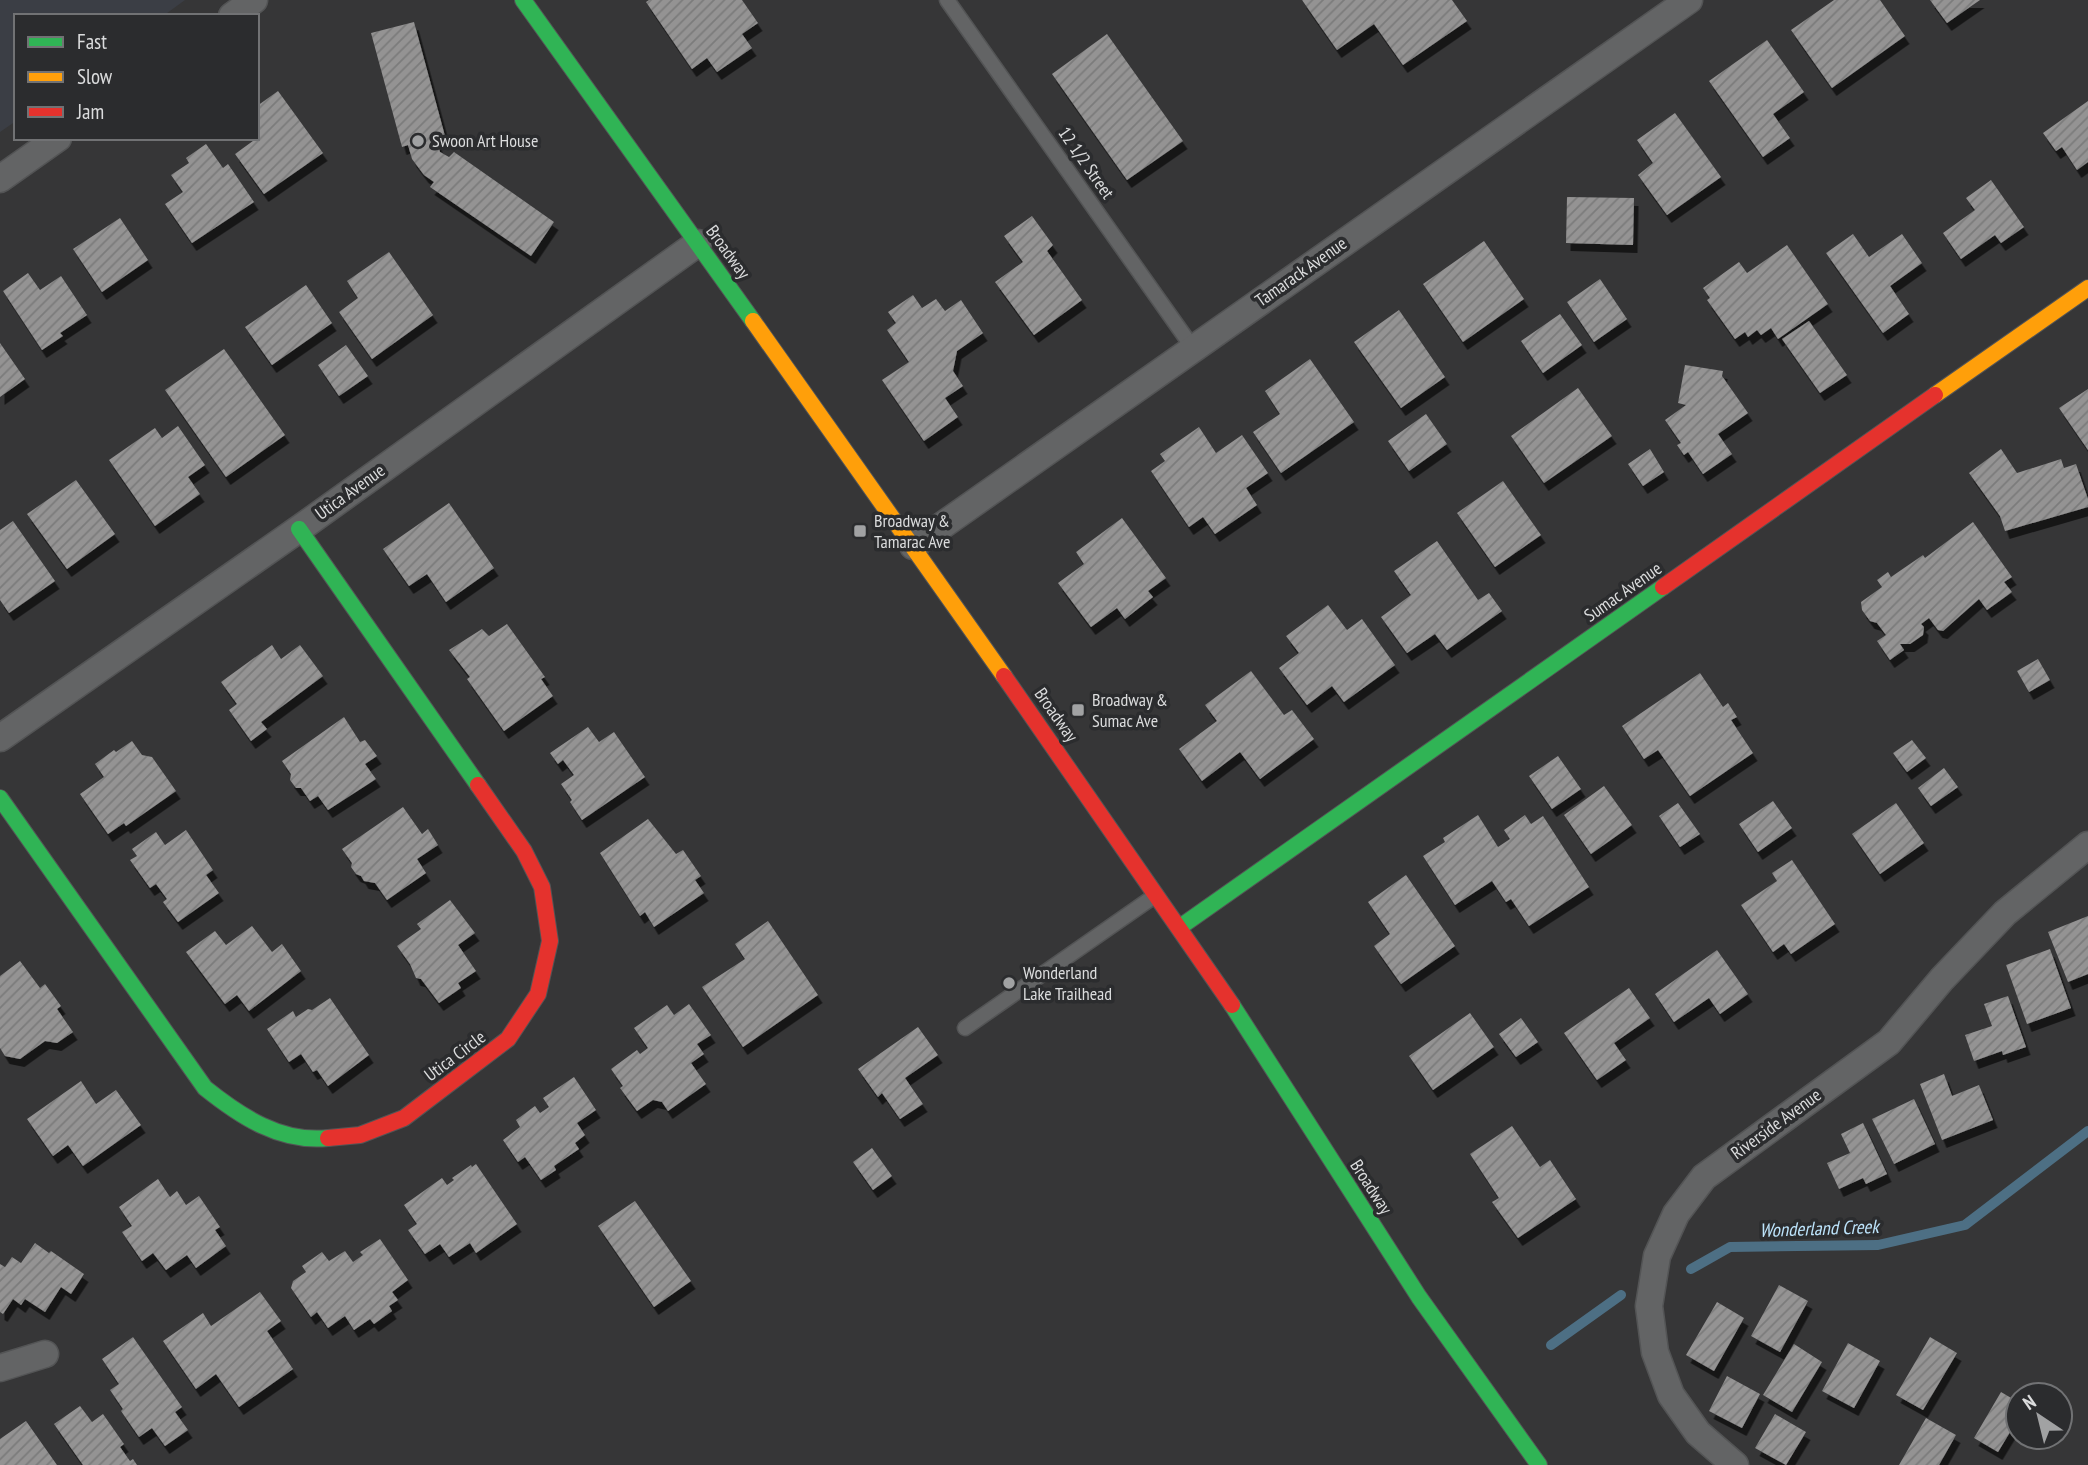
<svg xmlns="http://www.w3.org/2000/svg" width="2088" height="1465" viewBox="0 0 2088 1465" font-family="'PT Sans Narrow',sans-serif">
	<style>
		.built { fill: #3b3e45 }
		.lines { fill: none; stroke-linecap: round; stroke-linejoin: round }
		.stream { stroke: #4d6f84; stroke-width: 10 }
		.building { fill: url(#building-hatch); filter: url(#shadow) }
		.lane-casing { stroke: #535455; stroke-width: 17 }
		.street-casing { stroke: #535455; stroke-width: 29 }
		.fast-casing { stroke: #535455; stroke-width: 18 }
		.slow-casing { stroke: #535455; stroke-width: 18 }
		.jam-casing { stroke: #535455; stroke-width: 18 }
		.lane { stroke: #636465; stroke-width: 14 }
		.street { stroke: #636465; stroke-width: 26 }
		.fast { stroke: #30b455; stroke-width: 16 }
		.slow { stroke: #ff9f0a; stroke-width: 16 }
		.jam { stroke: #e5322d; stroke-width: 16 }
		.poi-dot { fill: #a1a2a3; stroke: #2b2c2e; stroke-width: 2.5 }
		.labels { text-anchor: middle; stroke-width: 7; stroke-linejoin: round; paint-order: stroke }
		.poi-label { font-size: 18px; fill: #dbdcdd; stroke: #2b2c2e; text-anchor: start }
		.street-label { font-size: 18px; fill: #dbdcdd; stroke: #2b2c2e }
		.water-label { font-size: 19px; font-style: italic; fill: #bde4fc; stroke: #2b2c2e }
	</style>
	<defs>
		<pattern id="building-hatch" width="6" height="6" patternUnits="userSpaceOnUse" patternTransform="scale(1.75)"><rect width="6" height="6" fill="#949393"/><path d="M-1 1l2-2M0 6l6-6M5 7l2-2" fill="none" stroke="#7b7b7b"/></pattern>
		<filter id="shadow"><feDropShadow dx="4.5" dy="8" stdDeviation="0" flood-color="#0009"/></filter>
	</defs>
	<rect width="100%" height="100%" fill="#363637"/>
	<path class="built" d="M0,0H185L163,16H16V121L0,132Z"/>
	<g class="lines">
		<path class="stream" d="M1691,1269L1730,1247L1878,1245L1965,1225L2088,1131
			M1551,1345L1621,1295"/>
	</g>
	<path class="building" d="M649,0H742L758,23L742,34L752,48L717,72L707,58L692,69L646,2Z
		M1302,0H1452L1467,21L1403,65L1374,24L1337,50Z
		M1834,0H1880L1905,36L1832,88L1791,30Z
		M1930,0H1980L1947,23Z
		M414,22L445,136L436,138L440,152L449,157L454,152L554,222L531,256L430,187L434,182L424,175L412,159L408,145L402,147L371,33Z
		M1107,34L1183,141L1127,180L1052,74Z
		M1767,40L1804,92L1773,114L1790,138L1763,157L1709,81Z
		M278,91L323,153L264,194L235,154L257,138V106Z
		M2088,101V162L2077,170L2062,147L2056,151L2043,133Z
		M1675,113L1721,177L1667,215L1638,175L1653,163L1637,140Z
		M206,144L223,168L228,164L254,202L192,243L165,204L183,192L171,175L189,163L186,158Z
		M1991,180L2024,227L2001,243L1995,235L1961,259L1943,233L1975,210L1966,198Z
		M1567,197L1634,198L1633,245L1566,243Z
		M1032,216L1053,245L1047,251L1082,300L1034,335L995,282L1023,262L1004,236Z
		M120,218L148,260L102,292L73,249Z
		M1853,234L1869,257L1902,234L1922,263L1890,286L1909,314L1883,333L1826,253Z
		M1484,241L1524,299L1463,342L1423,284Z
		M1787,245L1828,304L1778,339L1771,328L1761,335L1757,330L1748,337L1745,332L1735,339L1707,300L1710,298L1703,288L1739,262L1747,273Z
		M389,252L433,315L372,359L339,312L358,298L347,281Z
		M28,273L40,290L61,276L87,315L60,333L63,336L42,350L3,291Z
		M1600,279L1627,319L1594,342L1567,302Z
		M306,285L332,323L272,365L245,327Z
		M913,295L922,308L936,299L945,311L961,300L983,333L957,351L953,371L963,386L945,398L958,417L924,441L882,380L909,362L887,330L896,323L888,312Z
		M1399,310L1445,377L1401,408L1354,342Z
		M1560,314L1582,345L1543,373L1521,341Z
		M1809,321L1847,375L1820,393L1782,339Z
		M0,343L25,379L0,397Z
		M346,345L368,376L339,396L318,365Z
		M224,349L285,435L226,477L165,390Z
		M1310,359L1354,422L1281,473L1253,432L1280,414L1265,391Z
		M1685,365L1723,371L1722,376L1748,413L1718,434L1732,454L1703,474L1688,452L1684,455L1677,445L1681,443L1665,420L1686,405L1678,403Z
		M1578,388L1612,436L1544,483L1511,436Z
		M2088,389V450L2059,408Z
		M1426,414L1447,444L1409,471L1388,441Z
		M178,426L205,465L188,477L200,494L155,526L109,460L155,428L162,438Z
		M1199,427L1216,453L1242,435L1268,473L1246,488L1257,505L1215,534L1203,517L1189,527L1151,471L1165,461L1160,454Z
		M1650,449L1664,472L1643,486L1628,464Z
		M2001,449L2017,473L2061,459L2064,468L2076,464L2088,499V507L2005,531L2000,516L1969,473Z
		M76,480L115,534L67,569L27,514Z
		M1503,481L1541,535L1495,567L1457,513Z
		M449,503L494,568L446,602L427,574L409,586L383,549Z
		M1122,518L1166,578L1148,591L1153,597L1125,619L1117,608L1091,627L1058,583L1084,564L1076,552Z
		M13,521L55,581L9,613L0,600V530Z
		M1973,522L2012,577L2004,582L2012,592L1987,610L1979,599L1943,631L1938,630L1929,618L1921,624L1924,627L1923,635L1910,644H1900L1904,650L1890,660L1877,641L1886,635L1877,623L1870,621L1862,610L1861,602L1882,587L1877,580L1888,572L1891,577L1923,555L1925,558Z
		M1437,541L1478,600L1489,593L1502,611L1447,650L1435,634L1407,653L1381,617L1411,595L1394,571Z
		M1328,605L1347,630L1362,619L1395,665L1344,702L1332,686L1307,705L1279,668L1299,653L1286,636Z
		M507,624L545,677L541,679L553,696L504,731L467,679L470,677L449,650L482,629L489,636Z
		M272,645L281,659L300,645L323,676L261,722L267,729L251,741L229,710L237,704L221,682Z
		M2038,659L2050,680L2029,692L2017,671Z
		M1251,671L1284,715L1292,710L1314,739L1260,779L1240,752L1202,781L1179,749L1217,721L1205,705Z
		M1700,673L1723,707L1728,703L1737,717L1731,720L1753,753L1690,796L1658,750L1644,759L1622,726Z
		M344,717L360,742L365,740L377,756L365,764L376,779L328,810L318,796L310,801L301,788H296L290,780L291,774L282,761Z
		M588,727L599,742L614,732L645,777L582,820L570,802L572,800L561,784L574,775L563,760L558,764L550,753Z
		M1912,740L1926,758L1907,772L1893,753Z
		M132,741L142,755L152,757L176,791L126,826L124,823L108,834L80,794L104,777L95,764L114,750L116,752Z
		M1558,756L1581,789L1552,809L1529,776Z
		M1944,768L1958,787L1931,806L1918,788Z
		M1604,786L1632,825L1591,854L1564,815Z
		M1773,801L1792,828L1758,852L1739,824Z
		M1678,803L1700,834L1680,847L1659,816Z
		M1896,803L1924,843L1880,874L1852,834Z
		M403,807L422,834L428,829L438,845L417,859L426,873L387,900L375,883L364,881L361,876L356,874L351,867L352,863L342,849Z
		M1478,815L1498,847L1510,839L1504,830L1525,815L1531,824L1543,816L1589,887L1529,926L1511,899L1506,902L1492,881L1455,905L1423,856L1445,842L1443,838Z
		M648,819L676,854L683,850L701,876L695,880L704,893L654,927L645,912L640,916L600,853Z
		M186,830L213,870L206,875L219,893L178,922L163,902L167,899L156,884L150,888L130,860L137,856L132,849L156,832L165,845Z
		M1792,860L1835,924L1791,954L1784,944L1773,952L1741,905L1777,881L1772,873Z
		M1406,875L1455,946L1401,984L1374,946L1390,934L1368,902Z
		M450,900L475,933L458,945L476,971L458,983L461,988L439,1003L421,979L416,978L410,964L397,946L421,929L417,924Z
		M2088,916V974L2068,982L2048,932Z
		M768,921L818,995L743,1047L702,987L745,959L735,944Z
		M252,926L272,952L282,944L301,971L249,1011L237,995L225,1004L186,952L215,931L226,945Z
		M2050,949L2071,1008L2027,1024L2006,965Z
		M1717,950L1748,994L1720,1014L1709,998L1674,1022L1655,994Z
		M20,961L40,988L45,984L61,1006L57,1009L73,1032L57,1043L45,1041L20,1059L5,1056L0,1048V976Z
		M1629,988L1650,1018L1614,1043L1626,1060L1597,1080L1564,1033Z
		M2008,996L2026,1047L2003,1055L2002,1051L1974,1061L1965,1035L1992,1026L1984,1004Z
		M330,998L369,1055L328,1086L317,1070L313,1072L301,1054L289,1062L267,1029L293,1011L296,1017L308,1009L312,1010Z
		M689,1004L711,1035L697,1044L704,1054L691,1063L706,1084L668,1111L662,1102L653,1100L637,1111L620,1088L623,1086L611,1069L637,1050L640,1054L648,1048L634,1028L667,1005L674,1015Z
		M1470,1013L1494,1047L1433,1090L1409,1056Z
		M1521,1018L1538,1042L1516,1057L1499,1034Z
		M918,1027L938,1055L905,1078L923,1104L900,1119L882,1093L878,1097L858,1069Z
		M1944,1074L1952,1096L1979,1085L1993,1120L1942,1140L1920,1084Z
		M574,1077L596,1110L577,1123L585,1135L575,1143L579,1149L554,1166L556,1170L541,1180L525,1157L518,1162L503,1140L520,1127L516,1120L535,1106L540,1113L549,1107L543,1098Z
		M81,1081L96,1104L116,1090L141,1125L83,1166L68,1145L53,1156L27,1119Z
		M1914,1099L1935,1144L1894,1164L1872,1119Z
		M1863,1123L1887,1174L1866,1184L1863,1178L1839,1189L1827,1163L1850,1153L1841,1134Z
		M1512,1126L1540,1167L1550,1160L1576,1199L1518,1238L1492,1202L1499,1198L1470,1154Z
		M872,1148L892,1176L873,1190L853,1162Z
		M476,1164L517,1224L476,1253L470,1243L449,1257L440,1244L425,1254L408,1230L417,1224L404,1205L442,1178L447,1185L454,1180L452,1178L471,1165L472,1167Z
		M158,1179L170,1197L177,1191L186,1205L199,1196L220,1227L215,1230L226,1246L196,1268L187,1255L166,1270L153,1253L142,1261L122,1232L132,1226L119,1207Z
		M635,1201L691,1281L654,1307L598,1226Z
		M380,1239L408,1280L392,1292L398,1300L389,1306L392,1311L374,1324L370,1319L354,1330L345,1316L328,1328L317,1312L311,1317L291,1288L293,1281L306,1272L302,1266L322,1252L329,1261L345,1251L353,1262L363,1255L360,1252Z
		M35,1243L49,1253L51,1251L84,1274L71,1294L61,1287L45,1312L25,1299L21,1305L13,1299L3,1314L0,1312V1264L5,1267L12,1257L21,1263Z
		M1779,1285L1808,1301L1780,1352L1751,1336Z
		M260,1292L281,1321L267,1331L293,1369L239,1407L216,1374L196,1389L163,1341L203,1313L211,1326Z
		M1717,1302L1744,1318L1714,1371L1686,1355Z
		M133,1337L182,1407L175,1412L188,1430L165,1446L152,1428L139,1437L121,1411L123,1409L110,1390L119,1384L102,1359Z
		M1930,1337L1957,1353L1923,1410L1896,1395Z
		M1848,1343L1880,1361L1854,1408L1822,1391Z
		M1794,1344L1822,1362L1792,1412L1763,1395Z
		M1727,1376L1760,1394L1742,1428L1709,1411Z
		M2001,1392L2018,1402V1419L1998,1452L1974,1438Z
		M80,1406L92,1422L103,1414L124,1444L120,1447L130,1461L133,1459L137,1465H83L54,1424Z
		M1775,1414L1806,1432L1786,1465L1755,1448Z
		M1926,1418L1956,1435L1939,1465H1899Z
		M26,1421L57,1465H0V1439Z"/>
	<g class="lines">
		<g class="lane-casing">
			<path id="lane" d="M947,0L1193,348
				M965,1028L1156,895"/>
		</g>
		<g class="street-casing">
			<path id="street" d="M232,16L254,0
				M0,179L58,138
				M913,546L1689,0
				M0,738L299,529L698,243
				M0,1368L45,1354
				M1735,1465L1698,1433L1671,1395L1655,1352L1649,1306L1657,1256L1676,1214L1704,1177L1889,1042L1942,979L2005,913L2088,845"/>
		</g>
		<g class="fast-casing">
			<path id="fast" d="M523,0L753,321
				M299,529L478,785
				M0,798L205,1088C240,1116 280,1143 328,1138
				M1180,927L1663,587
				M1232,1005L1419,1297L1539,1465"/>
		</g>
		<g class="slow-casing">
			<path id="slow" d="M753,321L1004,676
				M1935,395L2088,288"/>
		</g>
		<g class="jam-casing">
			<path id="jam" d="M1663,587L1935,395
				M1004,676L1232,1005
				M328,1138L360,1135L404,1118L508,1039L538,994L550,941L542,887L524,851L478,785"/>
		</g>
		<use href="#lane" class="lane"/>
		<use href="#street" class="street"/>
		<use href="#fast" class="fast"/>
		<use href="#slow" class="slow"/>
		<use href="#jam" class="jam"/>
	</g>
	<g class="poi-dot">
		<circle cx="418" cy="141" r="7"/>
		<rect x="853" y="524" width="14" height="14" rx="3.5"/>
		<rect x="1071" y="703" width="14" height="14" rx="3.5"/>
		<circle cx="1009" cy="983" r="7"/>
	</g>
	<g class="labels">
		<g class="poi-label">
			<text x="432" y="147">Swoon Art House</text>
			<text x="874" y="527">Broadway &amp;<tspan x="874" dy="21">Tamarac Ave</tspan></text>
			<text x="1092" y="706">Broadway &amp;<tspan x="1092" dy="21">Sumac Ave</tspan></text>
			<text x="1023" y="979">Wonderland<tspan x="1023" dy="21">Lake Trailhead</tspan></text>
		</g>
		<g class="street-label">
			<text transform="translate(1086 163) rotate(55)" y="6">12 1/2 Street</text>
			<text transform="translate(728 252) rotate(54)" y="6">Broadway</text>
			<text transform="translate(1301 272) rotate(-35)" y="6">Tamarack Avenue</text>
			<text transform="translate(350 492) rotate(-36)" y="6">Utica Avenue</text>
			<text transform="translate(1623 592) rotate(-35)" y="6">Sumac Avenue</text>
			<text transform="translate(1056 715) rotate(55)" y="6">Broadway</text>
			<text transform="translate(455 1056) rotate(-37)" y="6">Utica Circle</text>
			<text transform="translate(1776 1124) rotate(-36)" y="6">Riverside Avenue</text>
			<text transform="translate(1371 1187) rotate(57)" y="6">Broadway</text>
		</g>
		<g class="water-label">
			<text transform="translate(1819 1228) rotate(-2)" y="7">Wonderland Creek</text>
		</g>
	</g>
	<rect x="14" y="14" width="245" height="126" fill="#2b2c2e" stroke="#717274" stroke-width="2"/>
	<rect x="28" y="37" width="35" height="10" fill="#30b455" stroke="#717274" stroke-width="2"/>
	<text x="77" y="49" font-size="21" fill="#dbdcdd">Fast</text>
	<rect x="28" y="72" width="35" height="10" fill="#ff9f0a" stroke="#717274" stroke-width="2"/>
	<text x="77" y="84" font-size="21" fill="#dbdcdd">Slow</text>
	<rect x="28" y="107" width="35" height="10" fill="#e5322d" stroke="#717274" stroke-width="2"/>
	<text x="77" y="119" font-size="21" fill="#dbdcdd">Jam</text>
	<g transform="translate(2039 1416) rotate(325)"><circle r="33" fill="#2b2c2e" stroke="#717274" stroke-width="2"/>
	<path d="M0-5L12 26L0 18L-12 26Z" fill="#a1a2a3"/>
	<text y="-10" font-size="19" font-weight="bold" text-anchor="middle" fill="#dbdcdd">N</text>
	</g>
</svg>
